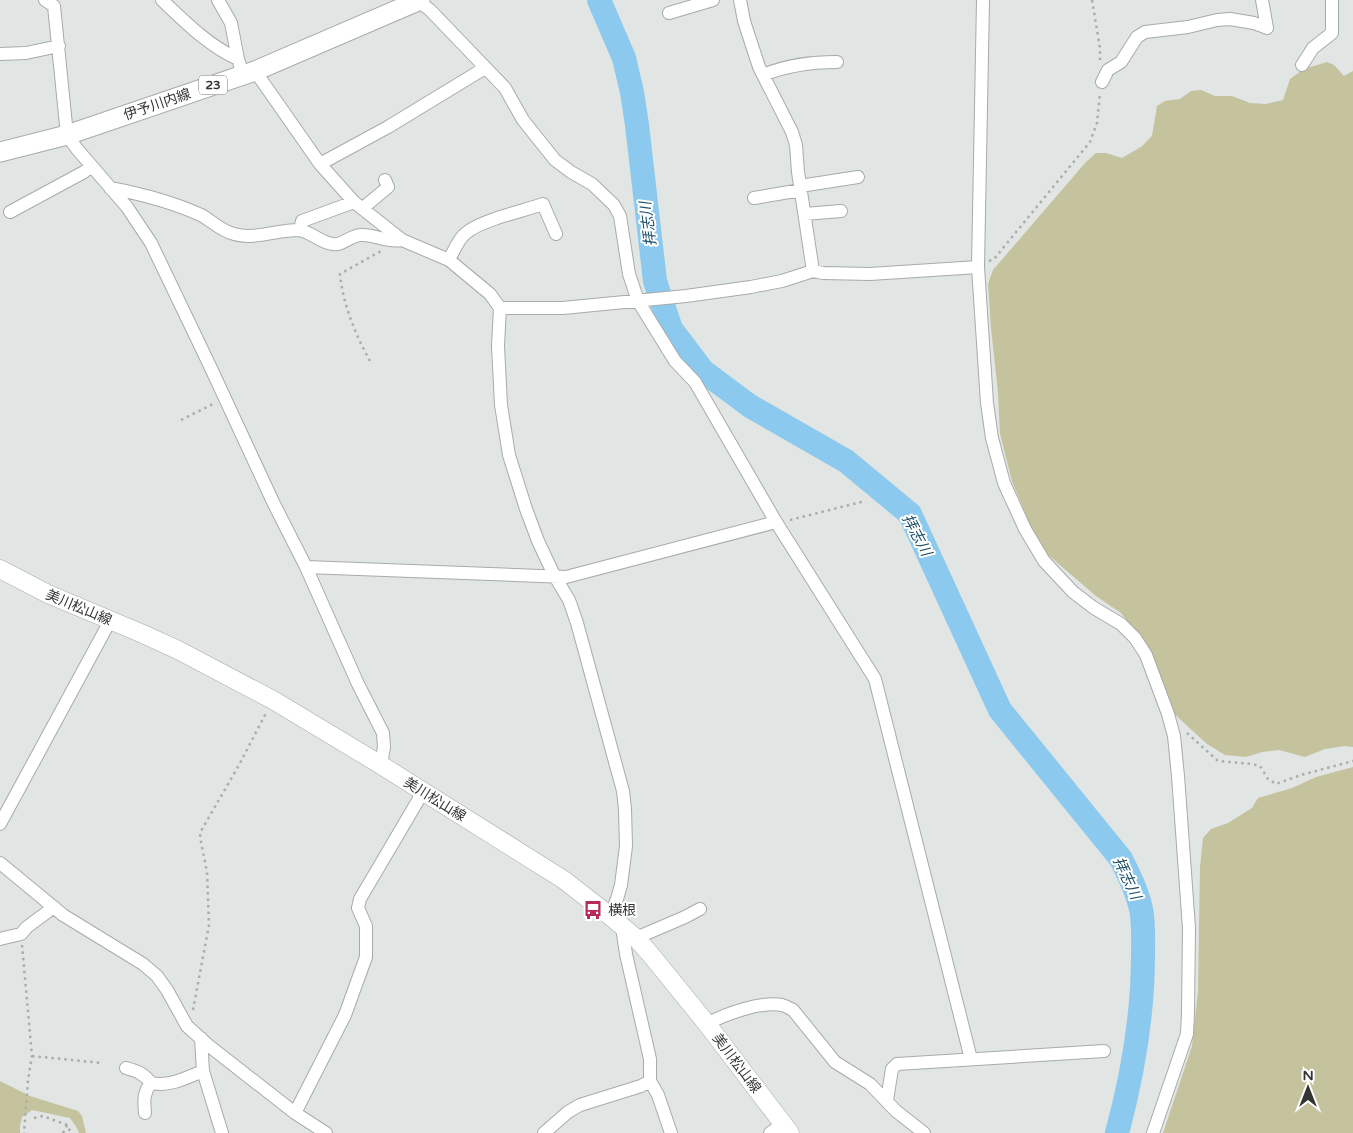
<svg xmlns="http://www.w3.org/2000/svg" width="1353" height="1133" viewBox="0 0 1353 1133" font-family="'Varela Round','Noto Sans JP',sans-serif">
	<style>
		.green { fill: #c5c39d }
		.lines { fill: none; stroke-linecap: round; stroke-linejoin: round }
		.river { stroke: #8bcaee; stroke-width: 24 }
		.minor-casing { stroke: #a7aba9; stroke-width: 14 }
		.secondary-casing { stroke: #a7aba9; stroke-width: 19 }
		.primary-casing { stroke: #a7aba9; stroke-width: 21 }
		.path { stroke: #aaadac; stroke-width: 2.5; stroke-dasharray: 2.5 4; stroke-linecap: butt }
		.minor { stroke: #fff; stroke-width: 12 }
		.secondary { stroke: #fff; stroke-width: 18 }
		.primary { stroke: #fff; stroke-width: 19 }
		.labels { text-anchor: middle; stroke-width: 4; stroke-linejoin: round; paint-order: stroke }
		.shield { fill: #fff; stroke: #707271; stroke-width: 1 }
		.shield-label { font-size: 12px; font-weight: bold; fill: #333534 }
		.street-label { font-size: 14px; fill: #333534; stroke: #fff }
		.poi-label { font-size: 14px; fill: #333534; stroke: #fff; text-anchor: start }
		.water-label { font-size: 15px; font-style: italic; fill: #1c4e67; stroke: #fff }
	</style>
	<rect width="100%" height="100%" fill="#e1e5e3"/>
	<path class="green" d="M1327,62L1334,65L1344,76L1353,71V747L1345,746L1325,749L1305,757L1279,750L1262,752L1246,757L1225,755L1207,744L1171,711L1144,643L1121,613L1096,596L1047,554L1030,525L1012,481L1000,434L998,393L991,328L988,284L993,270L1086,162L1096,153H1106L1122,158L1141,147L1152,136L1157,106L1165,101L1180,99L1191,91L1201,90L1215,96H1232L1250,103L1266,104L1283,100L1290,79L1304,69Z
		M1353,767V1133H1163L1192,1046L1198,991L1200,867L1203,838L1211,829L1228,823L1252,808L1258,798L1292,788L1316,777Z
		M0,1081L30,1096L78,1111L82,1116L86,1133H79L77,1128L70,1118L32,1110L22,1117L20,1126V1133H0Z"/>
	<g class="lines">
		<path class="river" d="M599,0L624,58L632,92L637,125L655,281L671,329L703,371L750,406L846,461L910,514L1000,710L1121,859C1129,875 1137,891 1141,909C1144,923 1143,940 1143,955C1143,1016 1133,1074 1117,1133"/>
		<g class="minor-casing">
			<path id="minor" d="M45,0L54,6L67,135L77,149L127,207L151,243L209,364L274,504L306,567L358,684L383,733L384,747L381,765
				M162,0C185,22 209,46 238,59L243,75
				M218,0L231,23L238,59
				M417,0L430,10L505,88L523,120L555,160L571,172L592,184L614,205L620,216L629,274L638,301L675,361L695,382L776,522L875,679L971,1059
				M740,0L744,21L759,67L792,132L796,145L798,172L813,271
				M983,0L978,267L987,403L992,438L1004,483L1025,529L1044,561L1073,592L1094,608L1121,624L1135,638L1146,655L1168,714L1174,736L1178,776L1189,928L1188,1013L1187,1034L1153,1133
				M669,13L713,0
				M0,54L26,53L59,46
				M1302,65L1313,48L1332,33V0
				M255,71L320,164L354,202L402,240L449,260L490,294L500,308L498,346L501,405L509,455L526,509L538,541L554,575L569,600L577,623L623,791L625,809L626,846L621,885L617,899L610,916
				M763,75C788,65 810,62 837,62
				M1102,82L1108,70L1121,62L1137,37L1145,32L1188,27L1217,20L1230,19L1254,23L1267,28L1262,0
				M320,164L388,127L485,68
				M800,186L858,177
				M110,188C142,194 172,202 201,215C212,221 221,231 234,234C254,240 277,230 298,230C311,231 320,243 333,244C342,246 351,235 361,235C376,234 385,243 402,240
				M754,198L801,190
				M363,208L388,187L385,180
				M10,212L84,172L91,166
				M805,214L841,211
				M300,230L302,221L354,202
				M449,260C454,251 458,239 466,233C481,220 523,211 543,204L556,234
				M500,308H563L686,296L751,287L782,281L813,271L823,273L870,274L978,267
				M306,567L566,577L776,522
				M0,824L110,621
				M0,863L63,915L143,964L157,976L167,990L187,1026L208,1045L295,1113L326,1133
				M622,927L626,954L650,1059V1081L658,1095L671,1133
				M636,938L685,917L700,909
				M0,939L21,934L27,927L54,907
				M707,1024C725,1014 761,1001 782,1005C786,1006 789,1008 793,1010L835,1062L870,1084L896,1111L924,1133
				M201,1038L203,1071L222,1133
				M126,1068C137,1071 143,1073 151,1083C169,1087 186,1078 203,1071
				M887,1100L892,1069L897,1064L1104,1051
				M145,1113C144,1101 143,1093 151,1083
				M295,1113L345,1015L366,957V926L358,908L360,899L423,792
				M544,1133L568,1112L580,1105L641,1086L650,1081
				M770,1133L783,1124"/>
		</g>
		<g class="secondary-casing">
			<path id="secondary" d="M0,569L48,594L143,634L178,650L273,700L381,765L564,880L610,916L636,938L651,955L707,1024L790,1133"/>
		</g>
		<g class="primary-casing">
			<path id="primary" d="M0,152L67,135L255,71L420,0"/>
		</g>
		<path class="path" d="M1092,0L1100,48V60
			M989,261L994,259L1090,142L1097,123L1100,93
			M370,361C355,334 343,304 340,274L381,251
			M181,420L215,403
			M790,520L865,501
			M1187,733L1218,761L1252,764L1260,766L1268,779L1276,784L1301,775L1353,761
			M22,945L32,1056L28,1080L24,1133
			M193,1010L209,925L207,872L200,837L201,831L239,765L266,713
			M32,1056L102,1063
			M34,1118L43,1116L67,1125
			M63,1133L67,1125L71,1133"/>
		<use href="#minor" class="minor"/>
		<use href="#secondary" class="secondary"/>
		<use href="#primary" class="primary"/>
	</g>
	<defs>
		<g id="bus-bare" transform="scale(1.5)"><path d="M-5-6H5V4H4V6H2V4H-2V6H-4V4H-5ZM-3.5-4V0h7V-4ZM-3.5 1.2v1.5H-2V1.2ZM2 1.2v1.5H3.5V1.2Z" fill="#b82955" stroke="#fff" stroke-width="2.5" paint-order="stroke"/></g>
	</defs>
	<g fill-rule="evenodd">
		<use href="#bus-bare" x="593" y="910"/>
	</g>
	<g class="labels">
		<rect class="shield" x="199" y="75.5" width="28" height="19" rx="4"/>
		<g class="shield-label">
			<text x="213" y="89">23</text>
		</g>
		<g class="street-label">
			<text transform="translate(157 104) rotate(-19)" y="5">伊予川内線</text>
			<text transform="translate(79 607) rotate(23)" y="5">美川松山線</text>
			<text transform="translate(435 799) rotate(32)" y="5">美川松山線</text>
			<text transform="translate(737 1063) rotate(53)" y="5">美川松山線</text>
		</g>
		<g class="poi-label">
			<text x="608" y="915">横根</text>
		</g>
		<g class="water-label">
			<text transform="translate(648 224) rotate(-97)" y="5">拝志川</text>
			<text transform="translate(917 535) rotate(62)" y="5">拝志川</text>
			<text transform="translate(1127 878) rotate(65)" y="5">拝志川</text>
		</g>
	</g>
	<g transform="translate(1308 1088)" stroke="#ffffff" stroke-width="4" paint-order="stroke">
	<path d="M0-4L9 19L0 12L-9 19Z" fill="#333534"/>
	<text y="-8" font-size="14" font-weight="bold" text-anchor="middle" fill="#333534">N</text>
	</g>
</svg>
